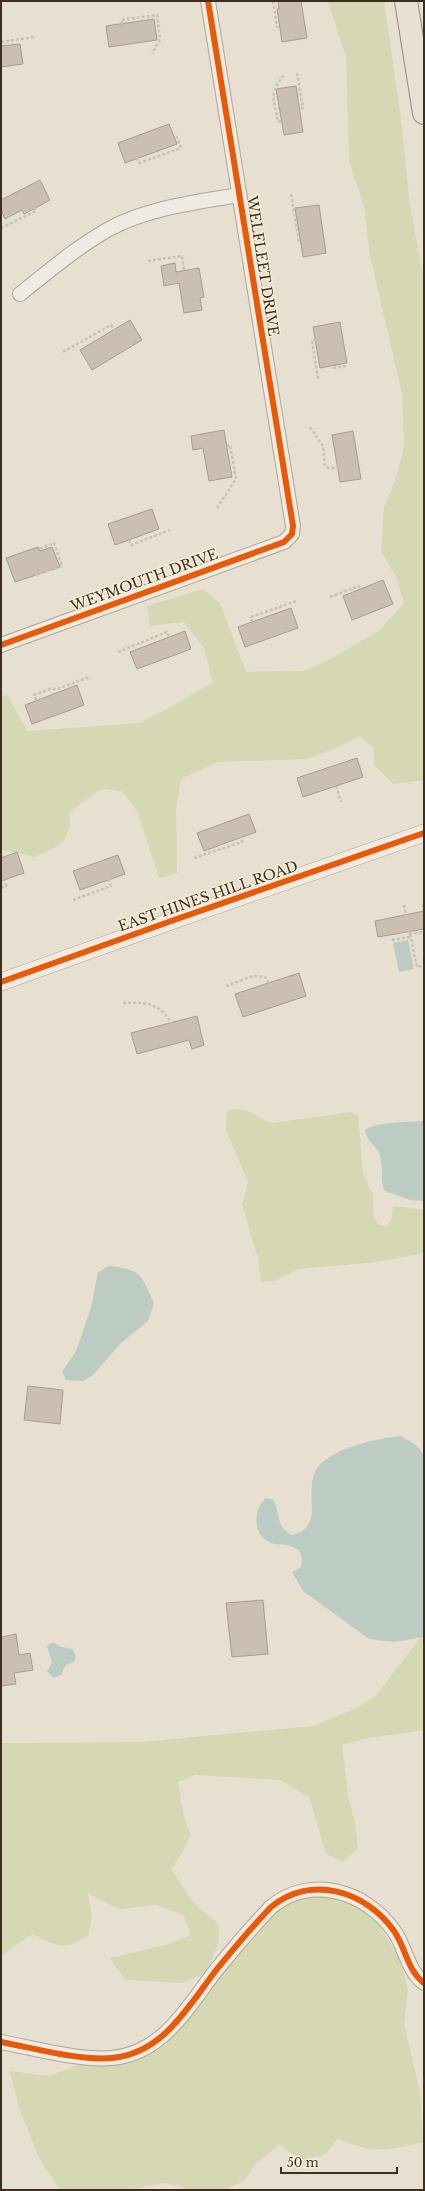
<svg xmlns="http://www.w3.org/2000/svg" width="425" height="2191" viewBox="0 0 425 2191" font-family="'Libre Baskerville',serif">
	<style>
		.green { fill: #d6d7b3 }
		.water { fill: #bcccc2 }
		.building { fill: #cbbfb2; stroke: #a89c90 }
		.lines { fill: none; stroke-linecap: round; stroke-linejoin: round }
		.minor-casing { stroke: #ada599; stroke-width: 16 }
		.tertiary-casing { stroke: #ada599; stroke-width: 18 }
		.primary-casing { stroke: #928b80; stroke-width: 24 }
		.path { stroke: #c8c2b9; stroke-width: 2.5; stroke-dasharray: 3 2; stroke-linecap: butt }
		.minor { stroke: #efebe3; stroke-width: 14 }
		.tertiary { stroke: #efebe3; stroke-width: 17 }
		.primary { stroke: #e6e1d4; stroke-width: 22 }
		.cycleway-casing { stroke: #f7eed8; stroke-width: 8 }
		.cycleway { stroke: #e8590c; stroke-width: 6 }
		.labels { text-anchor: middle; stroke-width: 3; stroke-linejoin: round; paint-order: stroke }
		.street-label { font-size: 14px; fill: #3d2e20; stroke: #f7eed8 }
	</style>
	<rect width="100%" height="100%" fill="#e7e0d1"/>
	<path class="green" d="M328,1H384L400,112L410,205L424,281V780L393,784L374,765V747L359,737L334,749L306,759L218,762L181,779L176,809L177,873L159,878L137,811L122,791L102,789L70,811V826L64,841L48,851L35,857L1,849V697L8,695L27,731L140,723L178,703L213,682L204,648L184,622L150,626L147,606L203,589L220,603L246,672L303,671L328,660L379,631L404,603L396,577L381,551L384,508L396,478L404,447L402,393L370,256L364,206L349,161L346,57Z
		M232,1109L246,1110L271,1123L352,1112L358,1116L363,1173L373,1196L374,1217L378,1224L386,1227L392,1218L393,1206L424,1210V1253L377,1262L299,1269L274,1281L261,1282L258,1259L242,1204L248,1182L226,1130V1113Z
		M424,1637V1730L369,1738L342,1745L348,1795L355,1823L358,1849L342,1862L326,1853L309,1797L280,1780L196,1775L178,1782L184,1817L191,1835L181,1855L171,1869L194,1903L219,1925V1942L206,1973L182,1983L125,1980L110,1958L166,1945L191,1935L183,1915L155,1905L120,1909L88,1894L92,1917L88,1937C60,1950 59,1947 32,1934L1,1956V1743L141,1742L313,1726L352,1710L375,1697L420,1638Z
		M311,1896H338L359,1906L378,1924L399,1957L408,1989L404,2024L420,2092L423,2142C385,2151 375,2154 338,2139L325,2155L302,2160L279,2145L256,2164L245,2180L228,2189L182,2190L184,2188L164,2183L128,2190H60L39,2158L19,2108L10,2071L49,2076L78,2065L108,2066L137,2060L166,2045L248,1940L279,1906Z"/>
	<path class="water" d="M408,940L414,969L399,972L393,943Z
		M424,1121V1201L410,1200L385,1191C379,1180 385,1164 378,1151C373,1143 366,1140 365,1130C374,1122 410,1122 424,1121Z
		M109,1266C143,1270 140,1274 154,1303L148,1321L121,1343L93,1375L83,1381L66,1380L62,1372L76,1351L91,1308L98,1272Z
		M401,1436L416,1445L424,1455V1637L394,1642L369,1639L303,1591L292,1572L301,1567L302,1558L299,1550C295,1548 291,1546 287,1545C282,1544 276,1545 271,1543C252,1536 253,1509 266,1498L273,1500C282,1515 274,1525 292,1535C326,1527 303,1493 316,1470C328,1449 378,1438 401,1436Z
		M53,1642L61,1647L73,1649L76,1657L74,1662L66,1665L61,1675L54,1678L47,1671L52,1662L47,1646Z"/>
	<path class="building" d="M278,1H301L307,38L282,42L277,9H279Z
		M154,19L157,40L109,47L106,26Z
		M20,44L23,64L1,67V46Z
		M296,86L303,132L284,135L276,89Z
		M169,124L177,144L125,163L118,143Z
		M40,180L50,200L24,214L22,210L5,219L1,210V200Z
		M319,205L326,253L303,257L295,208Z
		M175,263L176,272L199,268L204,297L200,298L202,310L184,313L179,283L164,286L161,266Z
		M130,320L142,340L92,370L80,350Z
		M340,322L347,363L320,368L313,327Z
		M224,430L232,477L209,481L203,448L193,450L191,436Z
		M353,431L361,479L340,482L332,435Z
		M152,509L159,529L115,545L108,524Z
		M38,547L40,551L52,547L60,567L15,582L6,558Z
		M383,580L393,604L352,620L343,596Z
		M291,608L298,628L245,647L238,627Z
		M185,631L191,649L137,669L130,652Z
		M77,685L84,705L32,724L25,705Z
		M357,758L363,777L303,797L297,778Z
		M249,814L256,832L204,851L197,833Z
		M17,852L24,873L1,881V858Z
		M118,855L125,874L80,890L73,871Z
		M424,911V929L378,937L375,921Z
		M299,973L306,996L243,1017L235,994Z
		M197,1016L204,1045L192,1049L189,1040L137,1054L131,1033Z
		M28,1386L63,1390L60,1424L24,1420Z
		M263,1600L268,1654L232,1657L226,1603Z
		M16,1634L19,1655L30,1653L33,1670L14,1673L16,1684L1,1686V1637Z"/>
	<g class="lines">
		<g class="minor-casing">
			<path id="minor" d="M20,294C49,271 77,247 109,229C147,208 197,202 239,195
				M1,645L284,542L292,534L293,526L208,1
				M1,2042C33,2048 81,2061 112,2058C164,2053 188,2006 217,1969C234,1948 252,1927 271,1907C311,1874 366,1891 394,1931C406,1948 407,1970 424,1983"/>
		</g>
		<g class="tertiary-casing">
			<path id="tertiary" d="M1,982L174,920L424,833"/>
		</g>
		<g class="primary-casing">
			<path id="primary" d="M406,1L424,113"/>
		</g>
		<path class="path" d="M273,1L277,27L279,26
			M122,24L121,20L157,15L160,39L152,54
			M1,42L34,37
			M297,73L303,108H299
			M281,121L278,122C274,98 268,94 285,74
			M137,158L139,163L181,148L176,135
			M291,194L299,242L300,241
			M1,228L36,211L34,208
			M148,261L182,256L184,270
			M316,340H312L318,379
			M63,352L111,325L114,330
			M333,368L345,366L344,364
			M310,427L323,446L325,466L329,468H338
			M217,508L236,479L230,445L227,446
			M129,540L131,545L170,530
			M35,575L62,566L54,543L39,549
			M330,597L359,586L361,589
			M252,622L251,617L296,601
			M118,652L167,632L169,637
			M36,700L34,695L50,689H57L89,677
			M336,786L341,802
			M194,858L242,842L240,837
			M1,888L6,886L4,880
			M73,900L111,886L108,879
			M404,905L417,967L422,966
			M422,906H424
			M409,934L424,932
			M392,940L410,937
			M226,986L253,976L265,977L269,983
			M123,1003C143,1002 160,1002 171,1023"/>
		<use href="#minor" class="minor"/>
		<use href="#tertiary" class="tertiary"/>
		<use href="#primary" class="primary"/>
		<g class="cycleway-casing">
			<path id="cycleway" d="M1,645L284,542L292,534L293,526L208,1
				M1,982L174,920L424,833
				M1,2042C33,2048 81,2061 112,2058C164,2053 188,2006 217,1969C234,1948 252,1927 271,1907C311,1874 366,1891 394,1931C406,1948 407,1970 424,1983"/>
		</g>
		<use href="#cycleway" class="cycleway"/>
	</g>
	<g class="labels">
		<g class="street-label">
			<text transform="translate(263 266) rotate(81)" y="5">WELFLEET DRIVE</text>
			<text transform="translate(144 580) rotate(-20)" y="5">WEYMOUTH DRIVE</text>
			<text transform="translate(208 896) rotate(-19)" y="5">EAST HINES HILL ROAD</text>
		</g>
	</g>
	<rect width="425" height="2191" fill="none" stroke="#3d2e20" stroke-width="4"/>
	<path d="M281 2167v6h116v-6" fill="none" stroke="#3d2e20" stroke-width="2"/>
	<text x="287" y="2167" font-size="12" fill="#3d2e20" stroke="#f7eed8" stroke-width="3" paint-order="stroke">50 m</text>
</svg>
